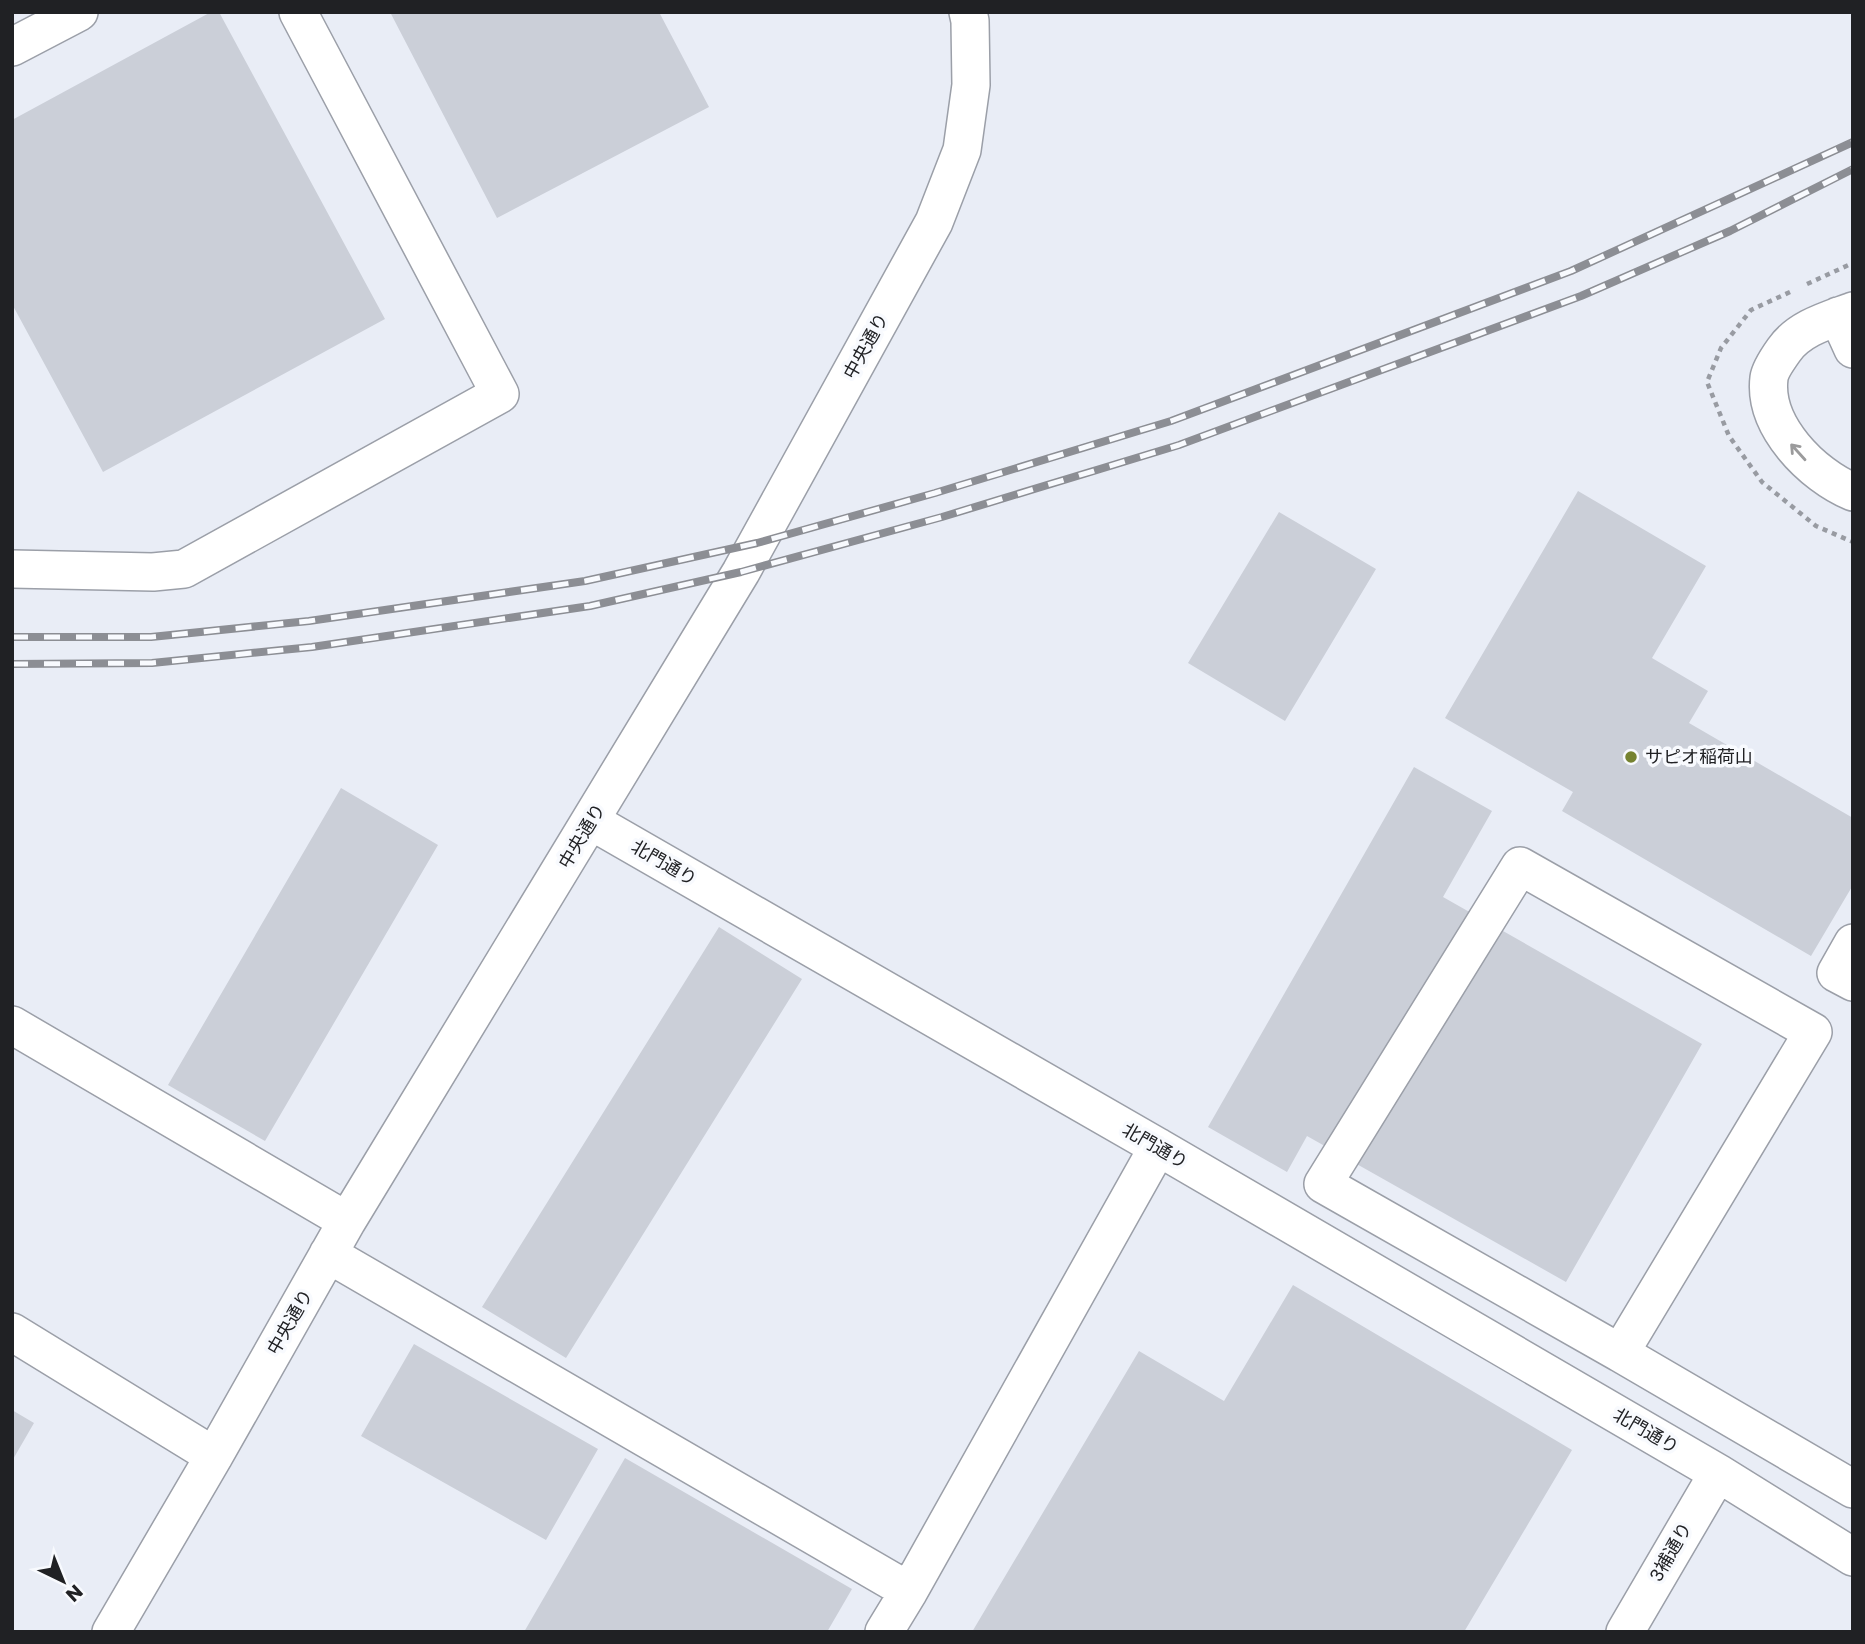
<svg xmlns="http://www.w3.org/2000/svg" width="1865" height="1644" viewBox="0 0 1865 1644" font-family="Poppins,'Noto Sans JP',sans-serif">
	<style>
		.building { fill: #cbcfd8 }
		.lines { fill: none; stroke-linecap: round; stroke-linejoin: round }
		.minor-casing { stroke: #9b9fa8; stroke-width: 40 }
		.path { stroke: #989ba2; stroke-width: 4.5; stroke-dasharray: 5 5; stroke-linecap: butt }
		.minor { stroke: #fff; stroke-width: 37 }
		.rail-casing { stroke: #8c8e94; stroke-width: 8 }
		.rail { stroke: #f8fafe; stroke-width: 5; stroke-dasharray: 16; stroke-linecap: butt }
		.oneway { stroke: #9b9b9c }
		.poi-dot { fill: #758230; stroke: #f8fafe; stroke-width: 2.5 }
		.labels { text-anchor: middle; stroke-width: 7; stroke-linejoin: round; paint-order: stroke }
		.street-label { font-size: 18px; fill: #202124; stroke: #f8fafe }
		.poi-label { font-size: 18px; fill: #202124; stroke: #f8fafe; text-anchor: start }
	</style>
	<rect width="100%" height="100%" fill="#e9edf6"/>
	<path class="building" d="M211,12H219L385,319L103,472L12,304V120Z
		M390,12H659L709,107L497,218Z
		M1578,491L1706,566L1652,658L1708,691L1689,723L1853,818V885L1811,956L1562,811L1573,792L1445,718Z
		M1279,512L1376,569L1285,721L1188,663Z
		M1414,767L1492,811L1443,897L1702,1044L1566,1282L1307,1136L1287,1172L1208,1127Z
		M341,788L438,845L265,1141L168,1085Z
		M719,927L802,979L566,1358L482,1307Z
		M1293,1285L1572,1450L1464,1632H972L1139,1351L1224,1401Z
		M414,1344L598,1449L546,1540L361,1436Z
		M12,1410L34,1423L12,1461Z
		M625,1458L852,1589L827,1632H524Z"/>
	<g class="lines">
		<g class="minor-casing">
			<path id="minor" d="M12,47L79,12
				M1853,311C1829,320 1799,328 1784,350C1779,357 1770,370 1769,378C1763,426 1812,475 1853,492
				M1838,316L1853,349
				M12,569L153,572L184,569L500,394L298,12
				M591,821L1158,1147L1718,1473L1853,1557
				M1520,866L1813,1032L1620,1353L1323,1184Z
				M1853,943L1836,973L1853,982
				M12,1025L347,1221
				M328,1254L909,1591
				M12,1332L214,1456
				M1620,1353L1853,1489
				M111,1632L214,1456L347,1221L741,572L934,222L962,150L971,85L970,21L968,12
				M884,1632L909,1591L1158,1147
				M1625,1632L1718,1473"/>
		</g>
		<path class="path" d="M1807,284L1853,263
			M1790,292L1751,310L1721,348L1707,382L1729,436L1762,482L1816,526L1853,542"/>
		<use href="#minor" class="minor"/>
		<g class="rail-casing">
			<path id="rail" d="M12,637H151L309,621L585,581L757,543L935,493L1171,421L1571,271L1853,142
				M12,664L152,663L312,647L590,606L741,572L942,517L1179,445L1581,296L1730,231L1853,169"/>
		</g>
		<use href="#rail" class="rail"/>
	</g>
	<defs><path id="oneway-shaft" d="M-6 0H5M1.5-3L5.5 0L1.5 3" fill="none" stroke-width="1.6" stroke-linecap="round" stroke-linejoin="round" transform="scale(1.75)"/></defs>
	<use class="oneway" href="#oneway-shaft" transform="translate(1798 452) rotate(-132)"/>
	<circle class="poi-dot" cx="1631" cy="757" r="7"/>
	<g class="labels">
		<g class="street-label">
			<text transform="translate(866 346) rotate(-61)" y="6">中央通り</text>
			<text transform="translate(582 836) rotate(-59)" y="6">中央通り</text>
			<text transform="translate(664 863) rotate(30)" y="6">北門通り</text>
			<text transform="translate(1155 1146) rotate(30)" y="6">北門通り</text>
			<text transform="translate(290 1322) rotate(-60)" y="6">中央通り</text>
			<text transform="translate(1646 1431) rotate(30)" y="6">北門通り</text>
			<text transform="translate(1671 1552) rotate(-60)" y="6">3補通り</text>
		</g>
		<g class="poi-label">
			<text x="1645" y="763">サピオ稲荷山</text>
		</g>
	</g>
	<rect width="1865" height="1644" fill="none" stroke="#202124" stroke-width="28"/>
	<g transform="translate(63 1581) rotate(137)" stroke="#f8fafe" stroke-width="5" paint-order="stroke">
	<path d="M0-5L12 26L0 18L-12 26Z" fill="#202124"/>
	<text y="-10" font-size="19" font-weight="bold" text-anchor="middle" fill="#202124">N</text>
	</g>
</svg>
